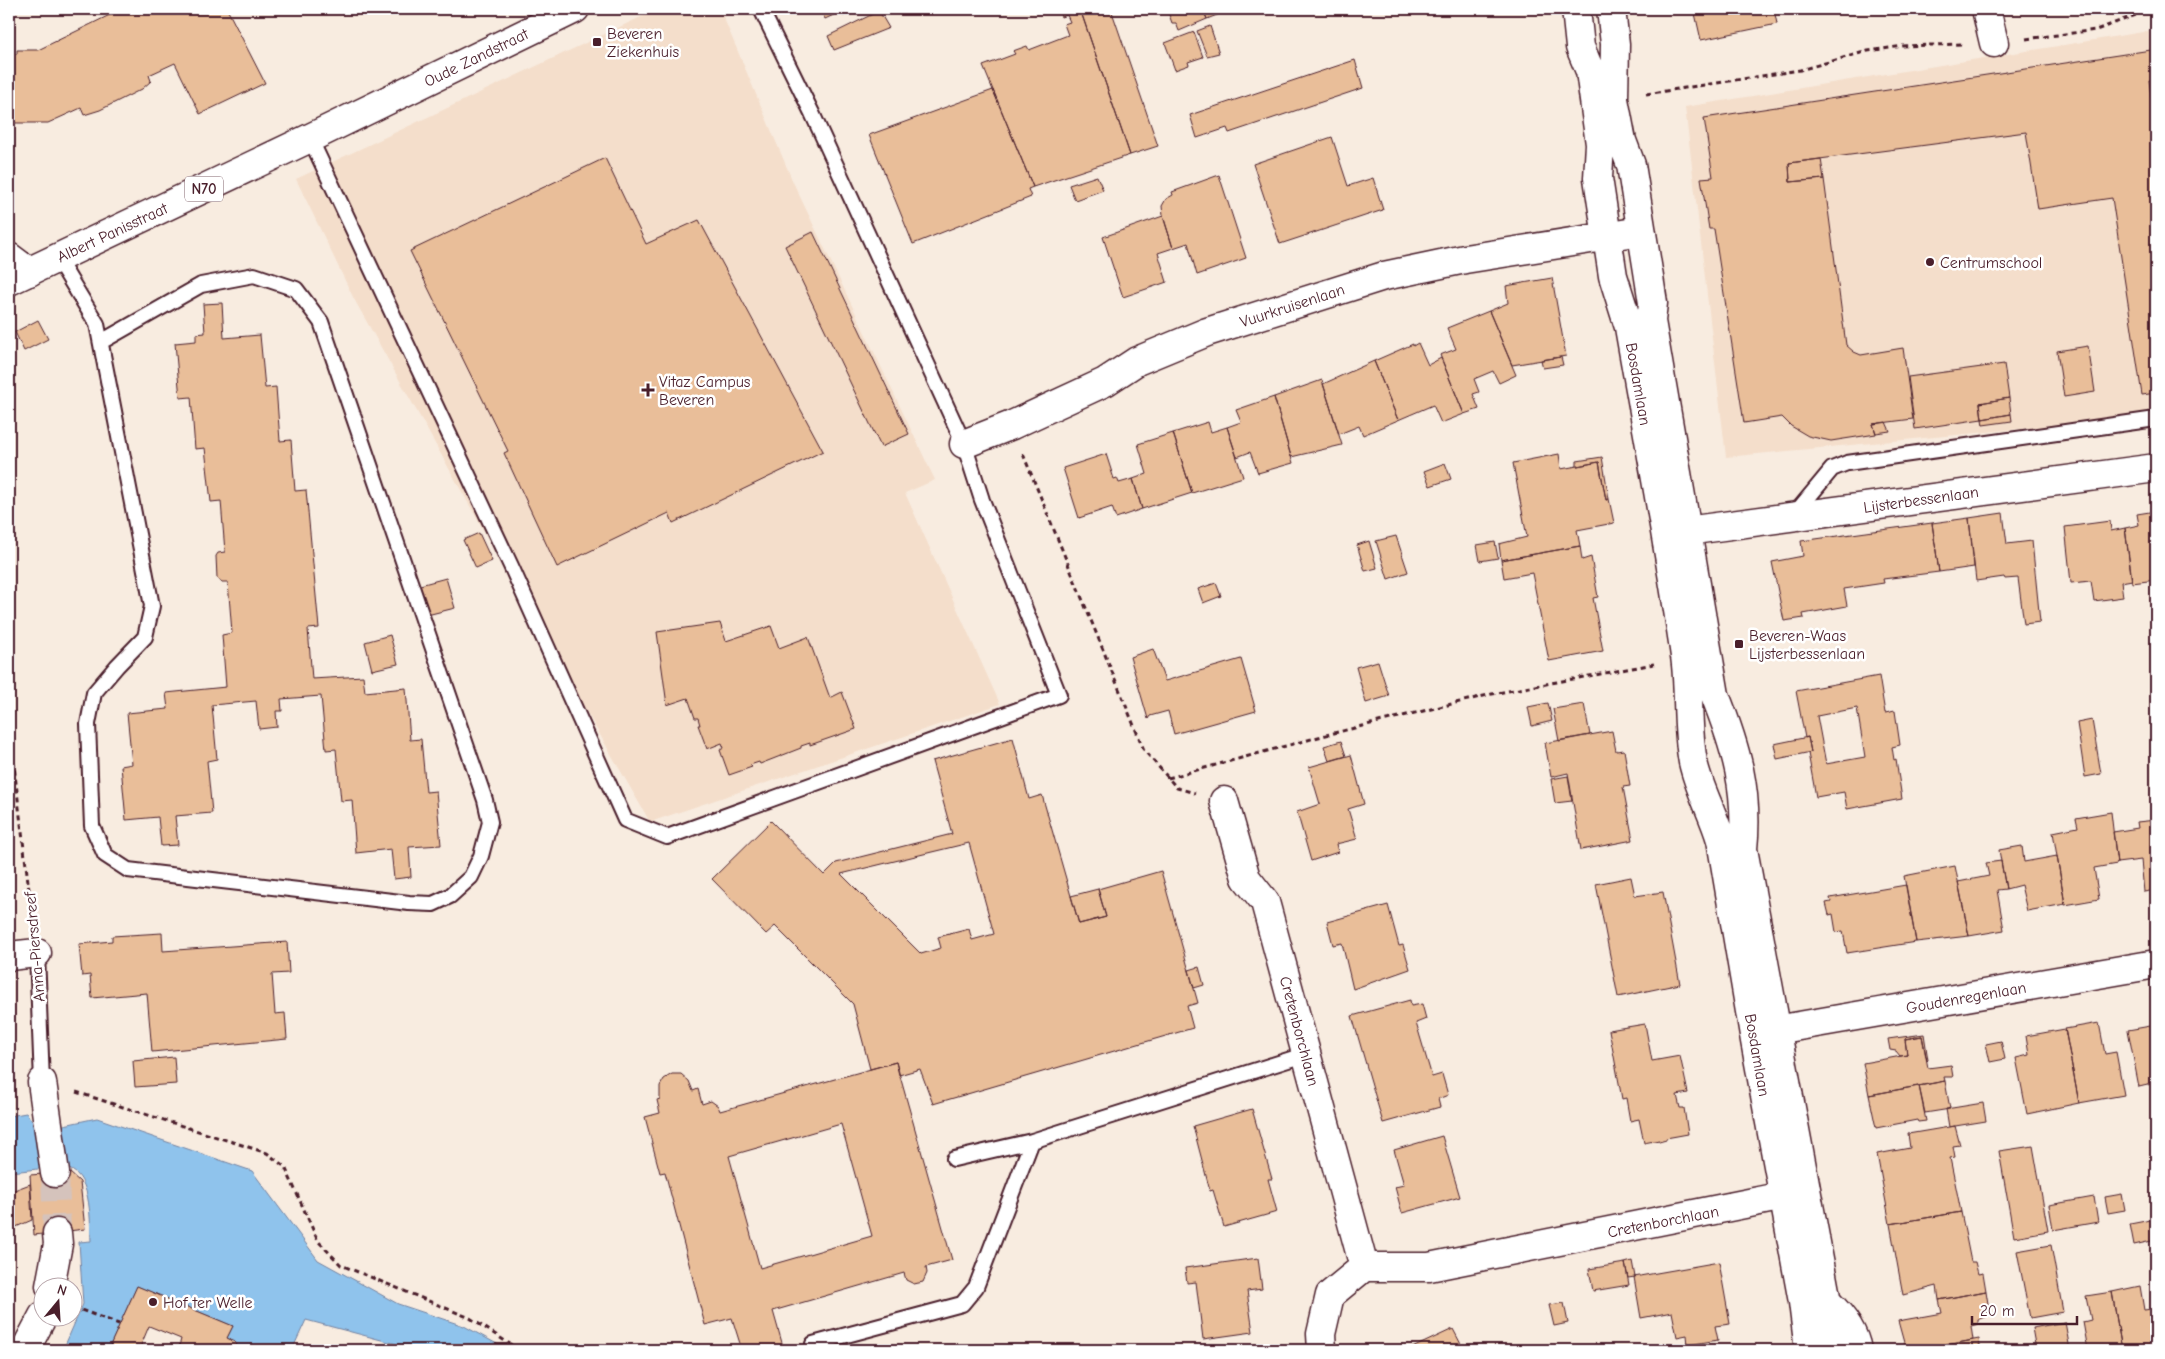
<svg xmlns="http://www.w3.org/2000/svg" width="2165" height="1359" viewBox="0 0 2165 1359" font-family="'Comic Neue',sans-serif">
	<style>
		.built { fill: #f4decb }
		.water { fill: #8fc3ec; stroke: #73819f }
		.building { fill: #e9be99; stroke: #4a1f2b; fill-rule: evenodd }
		.lines { fill: none; stroke-linecap: round; stroke-linejoin: round }
		.street-tunnel { stroke: #d5c3bc; stroke-width: 28; stroke-dasharray: 28 14; stroke-linecap: butt }
		.lane-casing { stroke: #4a1f2b; stroke-width: 18 }
		.street-casing { stroke: #4a1f2b; stroke-width: 31 }
		.secondary-casing { stroke: #4a1f2b; stroke-width: 31 }
		.primary-casing { stroke: #4a1f2b; stroke-width: 31 }
		.path { stroke: #4a1f2b; stroke-width: 3; stroke-dasharray: 5 4; stroke-linecap: butt }
		.lane { stroke: #fff; stroke-width: 14 }
		.street { stroke: #fff; stroke-width: 28 }
		.secondary { stroke: #fff; stroke-width: 28 }
		.primary { stroke: #fff; stroke-width: 28 }
		.poi-dot { fill: #4a1f2b; stroke: #fff; stroke-width: 2 }
		.labels { text-anchor: middle; stroke-width: 5; stroke-linejoin: round; paint-order: stroke }
		.shield { fill: #fff; stroke: #80626b; stroke-width: 1 }
		.shield-label { font-size: 15px; font-weight: bold; fill: #4a1f2b }
		.poi-label { font-size: 16px; fill: #4a1f2b; stroke: #fff; text-anchor: start }
		.street-label { font-size: 16px; fill: #4a1f2b; stroke: #fff }
	</style>
	<rect width="100%" height="100%" fill="#f8ece0"/>
	<filter id="ink" filterUnits="userSpaceOnUse"><feTurbulence type="fractalNoise" baseFrequency=".02" numOctaves="2"/><feDisplacementMap in="SourceGraphic" scale="10" xChannelSelector="R" yChannelSelector="G"/><feConvolveMatrix kernelMatrix="1 2 1 2 8 2 1 2 1" color-interpolation-filters="sRGB"/></filter>
	<g filter="url(#ink)">
		<path class="built" d="M658,9H720L793,182L935,480L905,493L1000,704L650,822L526,606L354,299L296,179Z
			M2149,31L2156,74V416L1726,457L1685,107Z"/>
		<path class="water" d="M26,1113L37,1127L64,1125L97,1118L252,1171L318,1260L398,1304L464,1326L508,1350H419L306,1320L292,1350H239L235,1342L227,1338L233,1326L137,1286L108,1350H63L83,1304L79,1242L91,1241C90,1220 92,1169 63,1168C45,1167 26,1171 9,1172V1116Z"/>
		<path class="building" d="M122,9H227L265,83L200,114L175,63L149,75L151,81L142,89L100,110L84,115L81,108L48,123H9V54H17V50H38Z
			M820,9H859L843,16L840,12L825,19Z
			M1058,9H1080L1130,155L1033,187L983,66L1015,54L1013,51L1027,46L1029,50L1068,35L1064,24L1070,22L1067,15L1061,17Z
			M1080,9H1111L1158,146L1130,155Z
			M1167,9H1203L1207,19L1179,31L1176,23H1172Z
			M1203,9H1232L1207,19Z
			M1694,9H1774L1777,24L1701,40Z
			M879,11L889,28L834,50L828,36Z
			M1210,26L1219,53L1207,56L1197,31Z
			M1194,32L1203,57L1188,62L1189,65L1175,70L1165,43Z
			M2151,50L2156,81L2149,80L2156,136V393L2142,395L2112,198L2038,209L2026,132L1789,163L1790,182L1824,179L1846,345L1854,352L1861,355L1903,348L1913,419L1873,424L1876,434L1831,441L1808,436L1791,426L1782,417L1744,423L1714,229H1709L1701,178L1713,177L1704,118Z
			M1355,60L1363,88L1229,133L1227,128L1197,138L1190,115Z
			M993,90L1033,187L1028,189L1031,197L913,244L869,135Z
			M1332,137L1348,186L1373,178L1383,210L1280,244L1253,164Z
			M605,158L646,244L699,220L823,451L673,523L669,513L557,567L504,453L508,451L410,251Z
			M1821,159L1824,179L1790,182L1789,163Z
			M1219,175L1246,258L1197,275L1188,243L1173,248L1163,216L1162,206L1166,199L1173,195L1172,192Z
			M1097,176L1103,190L1075,200L1069,185Z
			M1163,216L1173,248L1158,253L1167,282L1123,297L1103,237Z
			M813,232L909,434L881,447L785,246Z
			M1552,278L1566,356L1512,365L1489,311L1508,303L1506,286Z
			M222,303L224,338L260,335L265,388L276,387L280,441L291,440L295,491L306,490L319,628L308,629L312,679L363,676L365,692L406,688L410,740L421,739L426,792L436,791L441,845L409,847L411,877L394,879L391,849L356,853L352,800L341,801L336,749L326,750L321,696L281,699L282,711H276L277,727L259,729L256,701L212,705L217,759L207,761L212,813L175,816L178,845L161,846L158,817L126,820L121,766L132,764L127,713L168,709L166,693L226,687L222,635L232,633L228,582H222L217,578L216,556L218,553L225,552L221,501L211,502L205,448L195,449L191,397L180,398L175,343L196,341V334L205,333L203,304Z
			M1489,311L1516,375L1499,383L1493,371L1474,379L1479,392L1473,394L1479,409L1464,414L1440,355L1456,349L1447,328Z
			M38,320L48,339L24,351L15,332Z
			M1418,343L1428,365L1441,358L1464,414L1441,423L1433,405L1398,420L1374,361L1413,344V346Z
			M2088,346L2095,392L2064,397L2057,351Z
			M1561,357L1563,365L1543,368L1541,360Z
			M1374,361L1398,420L1363,435L1359,426L1339,434L1323,384Z
			M2004,364L2009,398L1980,403L1982,419L1915,429L1908,377Z
			M1322,380L1342,445L1291,457L1274,397Z
			M1274,397L1293,463L1258,473L1250,452L1237,457L1227,427L1241,422L1236,410Z
			M2009,398L2011,414L1982,419L1980,403Z
			M2011,414L2012,421L1983,425L1982,419Z
			M1208,422L1211,432L1227,427L1243,477L1192,493L1173,433Z
			M1886,422L1890,431L1876,433L1873,424Z
			M1173,433L1192,493L1142,509L1133,479L1147,474L1138,444Z
			M1106,454L1114,479L1117,478L1119,483L1133,479L1142,509L1116,518L1112,507L1079,518L1063,468Z
			M1559,454L1561,469L1599,462L1606,500L1609,499L1614,523L1577,530L1580,546L1501,560L1499,544L1527,537L1513,463Z
			M1602,457L1609,499L1606,500L1599,462L1577,466V461Z
			M1445,463L1451,479L1430,486L1424,471Z
			M2156,511V580L2132,583L2125,528L2139,525L2137,514Z
			M2003,513L2007,544L2032,541L2040,622L2024,624L2018,578L2005,579L2004,577L1976,581L1969,518Z
			M1969,518L1974,567L1939,572L1932,523Z
			M2110,521L2111,531L2125,528L2132,580L2121,582L2123,597L2094,601L2091,581L2071,583L2065,527Z
			M1932,523L1939,572L1883,579L1884,583L1844,589L1847,606L1803,614L1804,618L1784,621L1772,562L1803,556L1801,541Z
			M479,533L492,561L476,568L463,540Z
			M1396,536L1408,572L1388,579L1376,541Z
			M1369,541L1377,568L1365,571L1357,545Z
			M1495,542L1498,558L1480,561L1477,545Z
			M1580,546L1582,560L1591,557L1598,597L1593,598L1603,651L1549,661L1532,573L1504,578L1501,560Z
			M446,578L455,608L427,615L420,585Z
			M1216,583L1221,596L1203,603L1198,589Z
			M720,623L726,641L771,626L779,648L808,637L830,698L842,692L856,729L810,745V743L801,746V748L760,764L759,762L750,765L752,767L729,775L720,750L724,748L722,743L707,749L698,725H700L698,718H695L688,698L667,705L657,632Z
			M390,635L398,664L372,670L365,642Z
			M1153,649L1165,681L1241,659L1256,711L1174,734L1168,711L1150,716L1148,719L1130,657Z
			M1378,661L1389,696L1366,703L1356,667Z
			M1879,676L1885,713L1895,711L1900,745L1892,747L1894,760L1896,759L1902,799L1847,809L1844,792L1816,797L1808,753L1811,752L1808,737L1805,738L1796,691ZM1857,708L1865,757L1826,764L1817,716Z
			M1548,703L1552,721L1532,726L1528,707Z
			M1584,704L1590,735L1559,741L1553,709Z
			M2092,720L2101,774L2085,777L2077,723Z
			M1612,731L1616,751L1624,750L1630,786L1623,787L1633,840L1581,850L1568,773L1551,777L1545,743Z
			M1808,737L1811,752L1777,759L1774,744Z
			M1013,738L1029,799L1042,795L1079,924L1106,917L1098,889L1161,871L1198,1003L1187,1006L1193,1028L933,1104L920,1069L899,1075L896,1062L870,1069L853,1004L775,926L766,934L712,879L771,821L824,875L836,863L952,834L932,761ZM969,843L994,934L972,940L969,929L938,937L941,948L921,954L841,874Z
			M1341,741L1346,756L1329,761L1324,746Z
			M1351,755L1364,804L1348,809L1357,839L1336,844L1338,852L1311,861L1297,812L1320,804L1309,767Z
			M1568,776L1572,801L1555,803L1551,779Z
			M2111,812L2117,864L2094,868L2099,899L2065,905L2053,832L2078,827L2076,818Z
			M2156,820V890L2144,892L2141,860L2117,863L2113,832L2138,828L2137,822Z
			M2022,846L2024,862L2057,856L2065,904L2027,911L2021,885L2006,889L1999,850Z
			M2001,861L2006,889L1997,890L2004,930L1969,936L1958,882L1989,876L1986,863Z
			M1955,866L1969,936L1916,942L1904,876Z
			M1631,877L1635,896L1663,892L1680,984L1618,997L1596,884Z
			M1906,885L1916,942L1847,953L1843,931L1836,932L1833,914L1829,915L1826,903L1831,902L1830,898Z
			M1098,889L1106,917L1079,924L1071,896Z
			M1388,905L1399,946L1403,945L1410,969L1353,989L1342,943L1333,945L1327,922Z
			M162,933L163,951L287,942L289,973L272,974L275,1014L285,1013L287,1039L152,1052L147,993L92,998L90,975L82,976L79,944L112,941V936Z
			M1199,967L1204,985L1194,988L1189,970Z
			M1410,1000L1411,1006L1422,1004L1426,1019L1416,1023L1432,1077L1442,1074L1448,1095L1438,1099L1440,1107L1383,1123L1352,1016Z
			M2099,1023L2105,1054L2116,1052L2124,1095L2079,1103L2065,1029Z
			M1645,1024L1652,1061L1680,1056L1688,1093L1677,1095L1680,1108H1684L1688,1134L1666,1138V1140L1659,1142V1140L1644,1143L1639,1119L1630,1121L1626,1098L1622,1099L1609,1030Z
			M2156,1025V1083L2139,1087L2128,1030Z
			M2065,1029L2079,1103L2027,1114L2016,1058L2029,1055L2026,1036Z
			M1924,1034L1928,1060L1927,1061L1922,1036L1905,1039L1907,1055L1900,1056L1896,1051L1890,1050L1888,1039Z
			M1922,1036L1928,1068L1951,1065L1953,1077H1944L1945,1081L1869,1095L1863,1063L1907,1055L1905,1039Z
			M2001,1041L2005,1059L1990,1062L1986,1044Z
			M174,1057L176,1084L135,1087L133,1061Z
			M896,1062L952,1260L926,1267L927,1273L923,1282L914,1284L906,1280L904,1273L773,1311L784,1350H742L732,1318L705,1325L665,1172L660,1173L645,1117L660,1113L657,1100L660,1099V1086L664,1079L672,1074H681L689,1081L693,1091L698,1089L702,1104L711,1101L718,1106L720,1111ZM841,1124L872,1236L760,1268L729,1156Z
			M1945,1081L1950,1109L1925,1113L1919,1086Z
			M1919,1086L1926,1121L1918,1122L1917,1120L1876,1128L1869,1095Z
			M1983,1103L1986,1121L1949,1127L1946,1109Z
			M1252,1109L1272,1179H1268L1277,1212L1224,1227L1213,1190L1210,1191L1193,1126Z
			M1955,1126L1960,1145L1953,1146L1955,1157L1950,1158L1961,1212L1890,1224L1877,1154L1910,1148L1908,1134Z
			M1442,1136L1460,1197L1402,1213L1395,1187L1404,1185L1394,1150Z
			M2033,1146L2048,1231L2014,1237L1999,1151Z
			M69,1172L80,1182L85,1229L34,1235L30,1175Z
			M30,1184L32,1220L9,1230V1192Z
			M2122,1194L2125,1210L2108,1213L2105,1197Z
			M2094,1197L2098,1222L2053,1230L2049,1205Z
			M1961,1212L1971,1262H1975L1978,1274L1983,1273L1986,1291L1939,1300L1937,1286L1903,1295L1890,1224Z
			M2156,1219V1240L2134,1245L2130,1224Z
			M2051,1245L2063,1312L2030,1318L2017,1251Z
			M1258,1258L1262,1289L1247,1291L1253,1332L1203,1339L1196,1282L1187,1283L1185,1268Z
			M1632,1261L1635,1277L1628,1278L1625,1263Z
			M1719,1262L1730,1324L1715,1326L1718,1340L1688,1345L1687,1335L1677,1337L1672,1312L1641,1318L1634,1277Z
			M1625,1263L1629,1285L1593,1291L1589,1269Z
			M137,1286L233,1326L227,1338L235,1342L239,1350H178L181,1339L149,1326L139,1350H108Z
			M2140,1286L2144,1310L2152,1309L2156,1332V1350H2122L2112,1292Z
			M1986,1291L1989,1310L1986,1311L1988,1316L1978,1320V1324L1971,1326L1973,1340L1921,1350H1906L1898,1321L1942,1313L1939,1300Z
			M2112,1292L2122,1350H2088L2083,1322L2091,1320L2086,1296Z
			M1564,1303L1568,1323L1554,1326L1549,1305Z
			M2065,1322L2070,1350H2036L2032,1328Z
			M1453,1329L1464,1350H1408Z
			M1979,1339L1980,1346L1975,1347V1350H1921Z"/>
		<g class="lines">
			<path class="street-tunnel" d="M55,1173L57,1233"/>
			<g class="lane-casing">
				<path id="lane" d="M310,138L511,566L625,820L667,837L1059,695L982,500L964,444L812,113L761,9
					M57,258L97,324L152,606L145,637L117,666L94,693L88,724L92,826L105,855L128,870L409,903L433,904L450,896L471,877L481,856L490,822L485,800L321,322L296,289L254,275L201,285L101,342
					M1793,516L1832,469L1847,463L2156,419
					M37,953L42,1082
					M954,1159L1032,1141
					M813,1344L962,1304L976,1287L1032,1141L1307,1054"/>
			</g>
			<g class="street-casing">
				<path id="street" d="M1986,9L1994,43
					M964,444L1012,425L1105,382L1137,361L1207,332L1384,276L1465,259L1641,231
					M1686,531L2156,468
					M1224,801L1246,878L1265,902L1364,1267
					M9,956L37,953
					M1776,1030L2156,964
					M42,1082L55,1173
					M50,1286L58,1244L57,1233
					M1827,1302C1841,1315 1854,1331 1857,1350
					M25,1350L43,1316
					M1322,1350L1321,1334L1330,1295L1364,1267H1429L1784,1196"/>
			</g>
			<g class="secondary-casing">
				<path id="secondary" d="M1576,9L1580,47L1590,71L1600,144L1598,178L1613,276L1629,327C1648,436 1669,546 1685,656C1690,691 1686,726 1693,762C1699,789 1713,813 1721,840L1755,1041L1803,1302L1809,1350
					M1611,9L1615,44L1614,99L1622,141L1631,165L1648,271L1653,303L1651,321L1715,695C1736,748 1749,791 1743,849L1827,1302L1834,1350
					M9,257L29,272"/>
			</g>
			<g class="primary-casing">
				<path id="primary" d="M9,281L310,138L575,9"/>
			</g>
			<path class="path" d="M2026,39L2096,30L2152,9
				M1646,94L1800,70L1868,51L1903,46L1962,44
				M1023,454L1144,750L1177,788L1195,793
				M9,725L33,923
				M1168,778L1326,735L1492,694L1654,664
				M76,1092L267,1153L285,1167L318,1241L341,1265L470,1318L519,1350
				M73,1307L119,1324"/>
			<use href="#lane" class="lane"/>
			<use href="#street" class="street"/>
			<use href="#secondary" class="secondary"/>
			<use href="#primary" class="primary"/>
		</g>
	</g>
	<g class="poi-dot">
		<rect x="592" y="37" width="10" height="10" rx="2.5"/>
		<circle cx="1930" cy="262" r="5"/>
		<path d="M645.5 382.5h5v5h5v5h-5v5h-5v-5h-5v-5h5z"/>
		<rect x="1734" y="639" width="10" height="10" rx="2.5"/>
		<circle cx="153" cy="1302" r="5"/>
	</g>
	<g class="labels">
		<rect class="shield" x="185" y="176.5" width="38" height="25" rx="4"/>
		<g class="shield-label">
			<text x="204" y="194">N70</text>
		</g>
		<g class="poi-label">
			<text x="607" y="39">Beveren<tspan x="607" dy="18">Ziekenhuis</tspan></text>
			<text x="1940" y="268">Centrumschool</text>
			<text x="659" y="387">Vitaz Campus<tspan x="659" dy="18">Beveren</tspan></text>
			<text x="1749" y="641">Beveren-Waas<tspan x="1749" dy="18">Lijsterbessenlaan</tspan></text>
			<text x="163" y="1308">Hof ter Welle</text>
		</g>
		<g class="street-label">
			<text transform="translate(476 57) rotate(-26)" y="6">Oude Zandstraat</text>
			<text transform="translate(112 232) rotate(-25)" y="6">Albert Panisstraat</text>
			<text transform="translate(1292 305) rotate(-18)" y="6">Vuurkruisenlaan</text>
			<text transform="translate(1639 384) rotate(80)" y="6">Bosdamlaan</text>
			<text transform="translate(1921 499) rotate(-8)" y="6">Lijsterbessenlaan</text>
			<text transform="translate(34 947) rotate(-95)" y="6">Anna-Piersdreef</text>
			<text transform="translate(1966 997) rotate(-10)" y="6">Goudenregenlaan</text>
			<text transform="translate(1300 1031) rotate(75)" y="6">Cretenborchlaan</text>
			<text transform="translate(1758 1055) rotate(80)" y="6">Bosdamlaan</text>
			<text transform="translate(1663 1221) rotate(-11)" y="6">Cretenborchlaan</text>
		</g>
	</g>
	<rect width="2165" height="1359" fill="none" stroke="#fff" stroke-width="30"/>
	<rect x="15" y="15" width="2135" height="1329" fill="none" stroke="#4a1f2b" stroke-width="2" filter="url(#ink)"/>
	<g transform="translate(58 1302) rotate(18)"><circle r="24" fill="#ffffff" stroke="#b7a5aa"/>
	<path d="M0-4L9 19L0 12L-9 19Z" fill="#4a1f2b"/>
	<text y="-8" font-size="14" font-weight="bold" text-anchor="middle" fill="#4a1f2b">N</text>
	</g>
	<path d="M1972 1316v8h105v-8" fill="none" stroke="#4a1f2b" stroke-width="2.5"/>
	<text x="1980" y="1316" font-size="15" fill="#4a1f2b" stroke="#ffffff" stroke-width="4" paint-order="stroke">20 m</text>
</svg>
